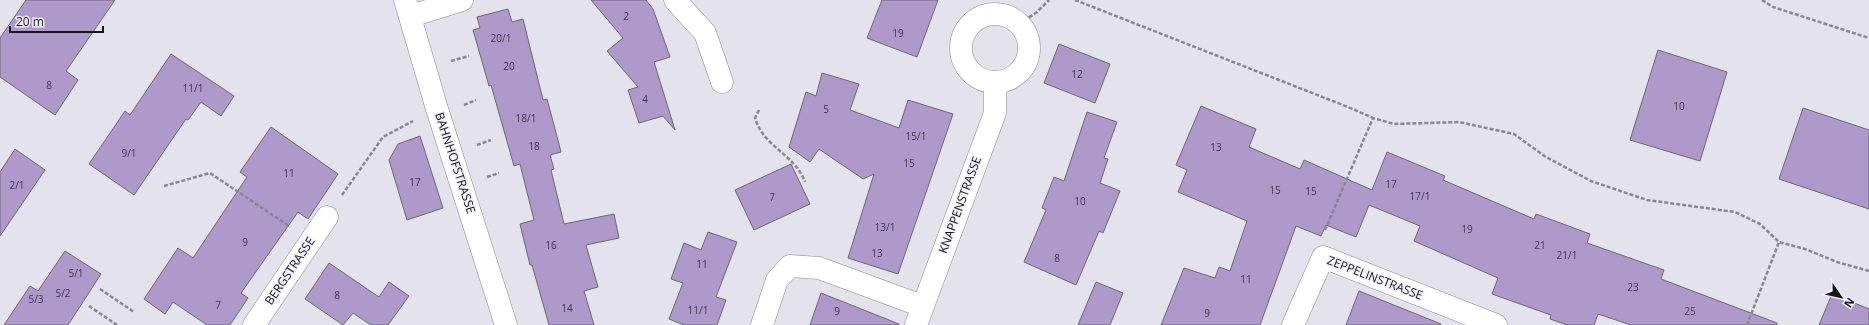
<svg xmlns="http://www.w3.org/2000/svg" width="1869" height="325" viewBox="0 0 1869 325" font-family="'Open Sans',sans-serif">
	<style>
		.building { fill: #af99cb; stroke: #6c6872 }
		.lines { fill: none; stroke-linecap: round; stroke-linejoin: round }
		.minor-casing { stroke: #888791; stroke-width: 23 }
		.path { stroke: #88878f; stroke-width: 2.5; stroke-dasharray: 4 2; stroke-linecap: butt }
		.minor { stroke: #fff; stroke-width: 22 }
		.labels { text-anchor: middle; stroke-width: 3; stroke-linejoin: round; paint-order: stroke }
		.number-label { font-size: 10px; fill: #3c3746 }
		.street-label { font-size: 12px; fill: #16161a; stroke: #f1effa }
	</style>
	<rect width="100%" height="100%" fill="#e4e2ed"/>
	<path class="building" d="M26,0H115L66,71L78,80L55,115L0,77V38Z
		M591,0H646L653,9L670,57L654,62L675,130L663,116L639,123L628,90L638,87L607,51L623,38Z
		M882,0H938L917,57L867,38Z
		M508,9L512,22L523,19L543,100L547,99L554,125L561,152L550,155L554,169L551,170L564,224L614,214L619,238L586,245L598,287L584,291L594,325H549L532,265H530L520,224L534,220L520,164L514,166L491,85L489,86L473,30L480,28L477,17Z
		M1059,44L1110,64L1095,103L1044,83Z
		M1658,50L1727,72L1700,161L1630,140Z
		M171,54L234,96L221,116L201,102L188,120L186,119L134,195L89,164L125,111L130,115Z
		M822,73L859,84L850,110L899,128L908,100L953,114L898,274L848,258L874,174L863,179L819,149L810,162L789,147L806,92L816,96Z
		M1201,106L1256,129L1249,147L1300,169L1304,160L1372,190L1387,152L1445,176L1443,180L1534,219L1536,214L1590,234L1587,243L1664,270L1661,279L1777,323V325H1631L1598,314L1594,325H1567L1550,319L1551,315L1492,294L1498,278L1414,241L1420,226L1369,205L1356,237L1326,225L1321,236L1296,226L1260,325H1161L1184,268L1215,278L1219,267L1230,271L1247,221L1178,192L1187,170L1176,165Z
		M1803,108L1869,130V209L1779,179Z
		M1087,112L1117,122L1104,158L1108,159L1100,183L1120,191L1103,233L1099,231L1076,285L1024,262L1046,210L1042,208L1054,177L1064,181Z
		M271,127L338,174L308,219L298,212L241,293L248,298L230,325H207L173,302L165,314L144,299L178,248L193,258L247,177L240,172Z
		M420,136L443,208L407,220L389,160L398,144Z
		M15,149L45,170L0,236V172Z
		M791,164L810,204L754,230L735,190Z
		M708,232L737,242L716,297L726,300L717,325H684L669,319L683,283L671,279L684,243L701,250Z
		M65,251L101,274L68,325H4L30,286L38,291Z
		M329,263L379,297L389,282L409,296L388,325H371L353,313L343,325L305,299Z
		M1096,282L1123,293L1110,325H1078Z
		M1359,291L1441,324L1440,325H1346Z
		M821,293L899,324V325H810Z
		M1832,294L1869,309V325H1819Z"/>
	<g class="lines">
		<g class="minor-casing">
			<path id="minor" d="M405,0L437,109L506,325
				M675,0L705,33L722,82
				M961 48a34 34 0 1 1 68 0a34 34 0 1 1-68 0Z
				M411,16L462,0
				M254,325L327,217
				M762,325L777,280L790,266L819,268L922,306
				M916,325L995,113V83
				M1293,325L1323,257L1496,325"/>
		</g>
		<path class="path" d="M1075,0L1348,107L1373,118
			M1762,0L1773,7L1869,38
			M1019,24L1037,12L1049,0
			M451,61L469,56
			M464,105L476,100
			M759,110L755,118C764,148 795,154 805,182
			M477,145L491,140
			M487,177L499,173
			M164,186L210,173L289,226
			M342,195L383,137L413,121
			M1325,230L1373,118L1394,124L1459,122L1514,134L1546,157L1591,181L1647,200L1735,212L1760,224L1779,242L1805,249L1837,262L1869,271
			M100,289L134,312
			M89,306L117,325
			M1747,325L1779,242"/>
		<use href="#minor" class="minor"/>
	</g>
	<g class="labels">
		<g class="number-label">
			<text x="626" y="20">2</text>
			<text x="898" y="37">19</text>
			<text x="501" y="42">20/1</text>
			<text x="509" y="70">20</text>
			<text x="1077" y="78">12</text>
			<text x="49" y="89">8</text>
			<text x="193" y="92">11/1</text>
			<text x="645" y="103">4</text>
			<text x="1679" y="110">10</text>
			<text x="826" y="113">5</text>
			<text x="526" y="122">18/1</text>
			<text x="916" y="140">15/1</text>
			<text x="534" y="150">18</text>
			<text x="1216" y="151">13</text>
			<text x="129" y="157">9/1</text>
			<text x="909" y="167">15</text>
			<text x="289" y="177">11</text>
			<text x="415" y="186">17</text>
			<text x="1391" y="188">17</text>
			<text x="17" y="189">2/1</text>
			<text x="1275" y="194">15</text>
			<text x="1311" y="195">15</text>
			<text x="1420" y="200">17/1</text>
			<text x="772" y="201">7</text>
			<text x="1080" y="205">10</text>
			<text x="885" y="231">13/1</text>
			<text x="1467" y="233">19</text>
			<text x="245" y="246">9</text>
			<text x="551" y="249">16</text>
			<text x="1540" y="249">21</text>
			<text x="877" y="257">13</text>
			<text x="1567" y="259">21/1</text>
			<text x="1057" y="262">8</text>
			<text x="702" y="268">11</text>
			<text x="76" y="277">5/1</text>
			<text x="1246" y="283">11</text>
			<text x="1633" y="291">23</text>
			<text x="63" y="297">5/2</text>
			<text x="337" y="299">8</text>
			<text x="36" y="303">5/3</text>
			<text x="218" y="309">7</text>
			<text x="567" y="312">14</text>
			<text x="698" y="314">11/1</text>
			<text x="837" y="315">9</text>
			<text x="1690" y="315">25</text>
			<text x="1207" y="317">9</text>
		</g>
		<g class="street-label">
			<text transform="translate(455 163) rotate(72)" y="4">BAHNHOFSTRASSE</text>
			<text transform="translate(960 205) rotate(-70)" y="4">KNAPPENSTRASSE</text>
			<text transform="translate(290 271) rotate(-56)" y="4">BERGSTRASSE</text>
			<text transform="translate(1375 278) rotate(21)" y="4">ZEPPELINSTRASSE</text>
		</g>
	</g>
	<g transform="translate(1841 297) rotate(124)" stroke="#f1effa" stroke-width="3" paint-order="stroke">
	<path d="M0-3L7 15L0 10L-7 15Z" fill="#16161a"/>
	<text y="-6" font-size="11" font-weight="bold" text-anchor="middle" fill="#16161a">N</text>
	</g>
	<path d="M10 26v6h93v-6" fill="none" stroke="#16161a" stroke-width="2"/>
	<text x="16" y="26" font-size="12" fill="#16161a" stroke="#f1effa" stroke-width="3" paint-order="stroke">20 m</text>
</svg>
